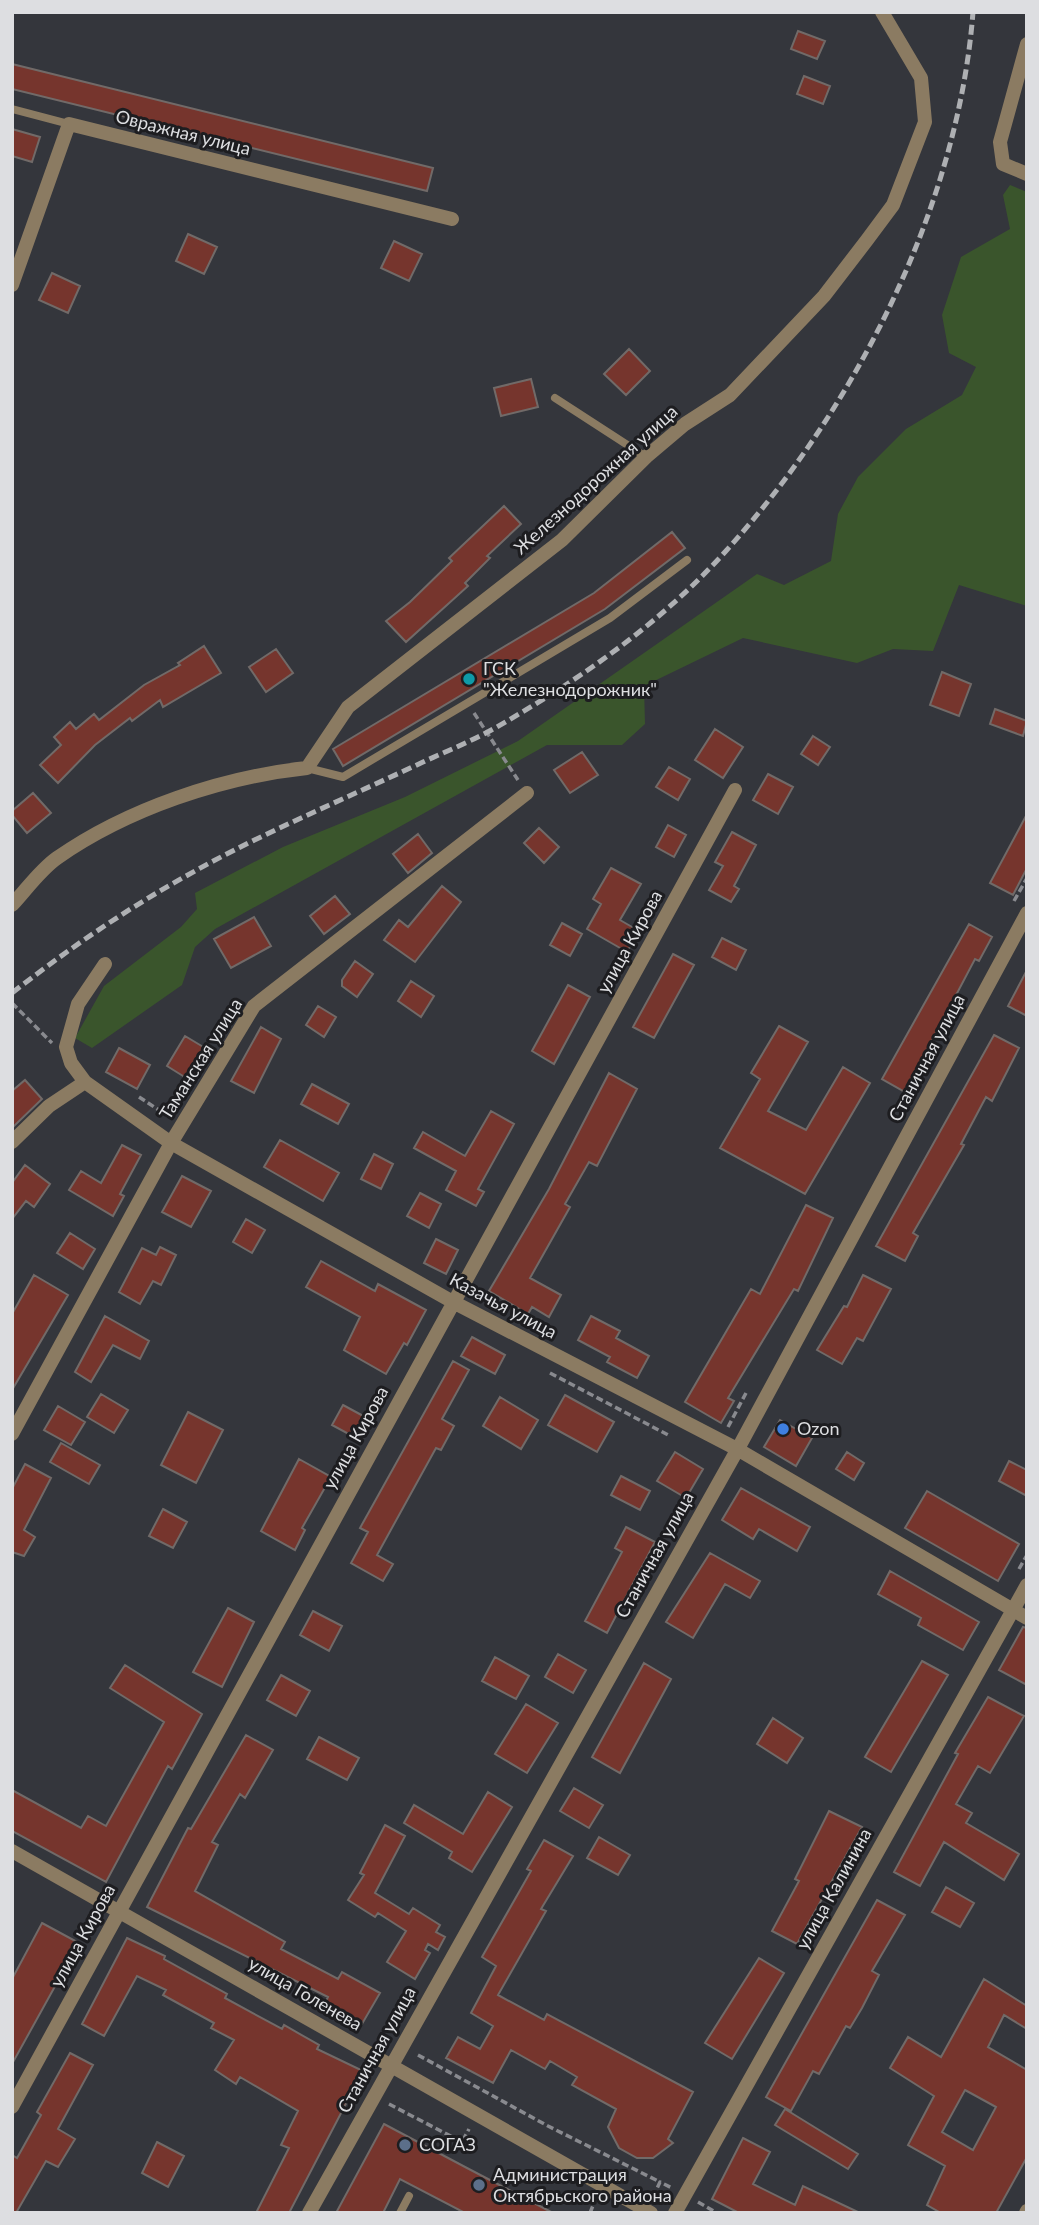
<svg xmlns="http://www.w3.org/2000/svg" width="1039" height="2225" viewBox="0 0 1039 2225" font-family="Lato,sans-serif">
	<style>
		.green { fill: #3a552c }
		.building { fill: #76352d; stroke: #716a68; stroke-width: 2; fill-rule: evenodd }
		.lines { fill: none; stroke-linecap: round; stroke-linejoin: round }
		.path { stroke: #898a8f; stroke-width: 3.5; stroke-dasharray: 7 3.5; stroke-linecap: butt }
		.service { stroke: #8b7b62; stroke-width: 8 }
		.minor { stroke: #8b7b62; stroke-width: 14 }
		.rail { stroke: #aeb0b3; stroke-width: 5; stroke-dasharray: 10 5; stroke-linecap: butt }
		.culture-dot { fill: #0f9aa8; stroke: #1d1d20; stroke-width: 2.5 }
		.shop-dot { fill: #3f7fe0; stroke: #1d1d20; stroke-width: 2.5 }
		.service-dot { fill: #5c6f8a; stroke: #1d1d20; stroke-width: 2.5 }
		.labels { text-anchor: middle; stroke-width: 6; stroke-linejoin: round; paint-order: stroke }
		.street-label { font-size: 18px; fill: #dddee1; stroke: #1d1d20 }
		.poi-label { font-size: 18px; fill: #dddee1; stroke: #1d1d20; text-anchor: start }
	</style>
	<rect width="100%" height="100%" fill="#34363c"/>
	<path class="green" d="M1010,185L1027,192V606L959,585L933,651L893,649L857,663L743,638L644,686L645,724L622,745H547L215,929L195,947L182,985L92,1048L75,1038L104,986L181,927L197,909L195,893L283,847L405,797L518,741L757,574L784,585L831,561L838,514L858,477L906,429L962,395L976,367L949,353L942,315L961,257L1010,229L1003,195Z"/>
	<path class="building" d="M798,31L825,41L817,59L791,49Z
		M12,64L433,168L427,191L12,89Z
		M804,76L830,86L823,104L797,94Z
		M12,129L40,137L32,162L12,156Z
		M188,234L217,247L204,274L176,261Z
		M394,241L422,254L409,281L381,268Z
		M52,273L80,286L68,313L39,300Z
		M629,349L650,371L626,395L604,374Z
		M531,379L538,407L501,416L494,388Z
		M504,506L521,524L487,556L490,558L465,583L468,586L406,642L386,621L410,602L452,561L449,558Z
		M672,532L685,548L605,609L343,766L333,749L594,593Z
		M204,646L221,673L163,707L160,700L132,721L130,718L95,745L58,783L40,765L61,745L54,737L70,722L76,729L94,714L99,720L144,685L180,665L178,663Z
		M276,649L293,673L266,692L249,667Z
		M942,672L971,684L959,716L930,705Z
		M995,709L1027,721L1023,736L990,724Z
		M715,729L743,747L723,778L695,760Z
		M813,736L830,747L818,765L801,754Z
		M582,752L598,775L570,793L554,770Z
		M669,767L690,779L678,800L656,787Z
		M768,774L793,787L778,814L753,800Z
		M33,793L51,813L27,833L12,815V811Z
		M1027,814V868L1013,895L990,883Z
		M668,825L686,835L674,857L656,847Z
		M539,828L559,847L544,863L524,843Z
		M732,832L756,845L734,886L739,889L731,902L709,890L723,866L715,862Z
		M418,834L432,853L408,873L393,854Z
		M611,868L641,884L620,920L639,931L627,952L587,929L601,904L593,899Z
		M442,886L461,902L415,962L384,940L399,920L408,927Z
		M335,896L350,914L324,934L310,916Z
		M254,917L271,946L231,968L214,939Z
		M562,923L582,934L570,956L550,945Z
		M969,924L992,937L979,961L975,959L905,1092L882,1079Z
		M722,938L746,950L736,970L712,957Z
		M673,954L694,965L654,1038L633,1027Z
		M355,961L373,974L357,997L342,986V980Z
		M1027,970V1016L1008,1006Z
		M411,981L434,996L421,1017L398,1001Z
		M568,985L590,997L554,1064L532,1051Z
		M318,1006L336,1017L324,1037L306,1025Z
		M779,1026L808,1042L768,1111L806,1130L843,1067L870,1083L805,1194L720,1148L760,1079L751,1073Z
		M261,1027L281,1039L254,1093L231,1081Z
		M994,1035L1019,1048L992,1101L986,1097L961,1144L964,1145L913,1233L918,1236L905,1261L876,1246Z
		M185,1036L210,1051L191,1081L167,1066Z
		M119,1048L150,1065L137,1089L106,1072Z
		M609,1073L637,1089L597,1166L589,1162L565,1204L570,1207L530,1278L561,1295L549,1317L532,1307L528,1314L489,1291L549,1189Z
		M25,1080L42,1099L12,1128V1091Z
		M312,1084L349,1104L338,1124L301,1104Z
		M491,1111L514,1124L478,1189L484,1192L476,1206L446,1190L456,1171L414,1148L423,1132L465,1156Z
		M280,1140L339,1173L323,1201L264,1167Z
		M122,1145L141,1155L120,1194L124,1196L113,1216L69,1190L81,1171L101,1183Z
		M374,1154L393,1164L381,1189L361,1179Z
		M25,1165L50,1184L34,1207L26,1201L12,1219V1183Z
		M182,1176L211,1191L191,1227L162,1212Z
		M420,1193L441,1204L429,1228L407,1216Z
		M806,1205L833,1218L798,1291L794,1289L728,1398L734,1401L721,1423L685,1402L751,1289L760,1294Z
		M246,1219L265,1230L252,1253L233,1242Z
		M70,1233L95,1249L83,1269L57,1253Z
		M436,1239L458,1250L446,1274L424,1263Z
		M160,1247L176,1255L161,1285L153,1281L140,1304L119,1292L142,1248L156,1255Z
		M321,1261L375,1291L378,1284L426,1310L407,1345L404,1343L386,1374L344,1350L360,1317L306,1287Z
		M34,1275L68,1295L12,1390V1314Z
		M863,1275L891,1289L863,1341L857,1338L842,1364L817,1350L844,1306L847,1307Z
		M105,1316L149,1341L140,1359L113,1345L91,1382L75,1372Z
		M591,1316L620,1331L616,1338L649,1356L637,1378L607,1362L610,1357L578,1340Z
		M472,1337L505,1355L495,1374L461,1356Z
		M453,1361L469,1370L442,1419L454,1426L441,1450L436,1448L377,1555L393,1564L383,1581L351,1563L368,1532L360,1528Z
		M101,1394L128,1410L114,1433L87,1417Z
		M565,1395L614,1422L597,1452L548,1425Z
		M500,1397L538,1420L521,1449L483,1426Z
		M343,1405L367,1418L356,1438L332,1425Z
		M58,1406L85,1422L71,1445L44,1430Z
		M188,1412L223,1430L196,1483L161,1465Z
		M780,1420L812,1438L796,1466L764,1447Z
		M61,1443L100,1465L89,1484L50,1462Z
		M675,1452L703,1469L686,1498L657,1481Z
		M847,1452L864,1463L854,1480L836,1469Z
		M299,1459L331,1477L302,1528L305,1530L295,1550L261,1531Z
		M1009,1461L1027,1470V1496L999,1481Z
		M25,1464L51,1478L24,1530L35,1537L24,1556L12,1552V1489Z
		M621,1476L650,1491L640,1510L611,1495Z
		M741,1488L810,1527L797,1551L759,1529L753,1539L722,1520Z
		M927,1491L1019,1544L998,1581L905,1528Z
		M163,1509L187,1522L173,1548L149,1536Z
		M626,1527L655,1542L607,1633L585,1621L622,1552L615,1548Z
		M710,1553L760,1581L750,1598L725,1584L693,1638L666,1622Z
		M890,1571L979,1622L963,1650L918,1625L921,1618L878,1594Z
		M228,1608L254,1622L222,1687L193,1672Z
		M313,1611L342,1626L329,1651L300,1635Z
		M1023,1627L1027,1628V1685L999,1670Z
		M558,1654L586,1670L573,1693L545,1677Z
		M495,1657L529,1676L516,1699L482,1681Z
		M922,1661L948,1675L891,1772L865,1757Z
		M644,1663L671,1679L620,1773L592,1757Z
		M125,1665L202,1714L172,1769L168,1766L106,1882L12,1831V1790L81,1828L88,1816L106,1826L164,1722L110,1688Z
		M281,1675L310,1691L296,1716L267,1700Z
		M988,1697L1024,1716L990,1773L978,1766L956,1804L972,1813L966,1823L1019,1854L1004,1880L944,1842L920,1886L894,1872L958,1754L955,1753Z
		M526,1704L558,1723L527,1773L495,1754Z
		M773,1718L803,1738L787,1763L757,1744Z
		M246,1735L273,1750L245,1798L240,1794L212,1842L218,1845L195,1891L285,1942L281,1949L338,1979L342,1972L380,1993L362,2024L325,2003L328,1997L147,1907L188,1828L191,1829Z
		M319,1737L359,1758L347,1780L307,1759Z
		M574,1788L603,1805L589,1828L560,1811Z
		M488,1792L512,1807L472,1872L449,1858L452,1852L404,1823L414,1805L463,1834Z
		M829,1811L862,1827L797,1944L772,1931L799,1881L795,1879Z
		M385,1825L405,1836L375,1893L409,1914L413,1908L440,1925L436,1932L445,1937L438,1950L428,1944L425,1950L430,1953L415,1979L387,1962L406,1931L378,1913L375,1917L348,1900L364,1875L360,1873Z
		M599,1837L630,1855L618,1875L587,1858Z
		M544,1840L573,1856L541,1909L546,1911L498,1995L544,2020L547,2014L693,2092L668,2139L673,2143L653,2158H637L619,2148L608,2127L616,2109L572,2085L577,2077L550,2061L545,2069L511,2050L493,2083L446,2058L458,2037L480,2049L493,2026L471,2013L496,1966L482,1957L531,1871L527,1869Z
		M946,1887L974,1903L960,1927L932,1912Z
		M877,1900L905,1915L872,1971L879,1975L862,2008L850,2028L846,2026L819,2074L813,2071L791,2111L766,2097Z
		M42,1923L79,1943L12,2064V1979Z
		M127,1938L165,1956L164,1959L227,1994L225,1998L282,2029L284,2025L319,2045L317,2049L363,2071L289,2213H256L289,2148L281,2145L298,2111L240,2077L236,2084L215,2070L234,2040L211,2028L214,2023L163,1995L166,1990L137,1976L104,2036L82,2024Z
		M759,1958L784,1973L732,2059L705,2043Z
		M984,1979L1027,2006V2029L1004,2015L988,2047L1027,2070V2157L996,2213H941L927,2205L945,2166L908,2145L934,2096L890,2068L908,2037L941,2057ZM965,2090L996,2107L973,2150L942,2132Z
		M70,2053L93,2065L58,2129L75,2139L58,2167L46,2161L16,2213H12V2155L17,2158L41,2115L37,2112Z
		M785,2109L858,2154L848,2169L775,2125Z
		M384,2124L467,2168L553,2213H465L400,2179L383,2213H336Z
		M743,2138L770,2152L753,2184L795,2205L803,2186L860,2213H739L712,2199Z
		M157,2142L184,2156L168,2187L142,2173Z"/>
	<g class="lines">
		<path class="path" d="M474,713L518,780
			M1014,901L1027,878
			M12,1003L52,1043
			M139,1097L168,1116
			M550,1373L670,1436
			M728,1427L746,1393
			M1019,1569L1027,1555
			M418,2055L548,2126L660,2182
			M389,2104L462,2142L469,2129
			M653,2197L660,2182L672,2188
			M698,2202L717,2213
			M590,2213L596,2198"/>
		<path class="service" d="M12,109L69,124
			M555,398L646,457
			M307,768L343,777L610,618L687,560
			M400,2213L409,2196"/>
		<path class="minor" d="M1027,44L1000,142L1003,164L1027,174
			M12,285L69,124L452,219
			M12,905C26,890 40,870 57,858C127,809 222,777 307,768L348,707L562,540L646,457L685,424L730,395L824,296L867,240L893,205L925,122L921,78L882,12
			M105,964L78,1004L66,1047L71,1063L85,1082L171,1143L453,1302L737,1449L1027,1618
			M12,1142L49,1106L85,1082
			M12,1434L171,1143L254,1006L527,793
			M12,1851L651,2213
			M12,2107L735,790
			M309,2213L740,1445L1027,913
			M675,2213L1027,1585
			M1026,2213L1027,2211"/>
		<path class="rail" d="M12,993C94,929 171,880 265,835C317,810 370,787 423,762C447,751 472,741 495,728C579,680 660,624 725,552C855,409 958,207 973,12"/>
	</g>
	<circle class="culture-dot" cx="469" cy="679" r="7"/>
	<circle class="shop-dot" cx="783" cy="1429" r="7"/>
	<g class="service-dot">
		<circle cx="405" cy="2145" r="7"/>
		<circle cx="479" cy="2185" r="7"/>
	</g>
	<g class="labels">
		<g class="street-label">
			<text transform="translate(183 133) rotate(14)" y="6">Овражная улица</text>
			<text transform="translate(596 480) rotate(-42)" y="6">Железнодорожная улица</text>
			<text transform="translate(630 942) rotate(-61)" y="6">улица Кирова</text>
			<text transform="translate(927 1058) rotate(-62)" y="6">Станичная улица</text>
			<text transform="translate(201 1059) rotate(-58)" y="6">Таманская улица</text>
			<text transform="translate(503 1306) rotate(28)" y="6">Казачья улица</text>
			<text transform="translate(356 1438) rotate(-61)" y="6">улица Кирова</text>
			<text transform="translate(655 1555) rotate(-61)" y="6">Станичная улица</text>
			<text transform="translate(834 1889) rotate(-61)" y="6">улица Калинина</text>
			<text transform="translate(83 1936) rotate(-61)" y="6">улица Кирова</text>
			<text transform="translate(305 1994) rotate(30)" y="6">улица Голенева</text>
			<text transform="translate(377 2050) rotate(-61)" y="6">Станичная улица</text>
		</g>
		<g class="poi-label">
			<text x="483" y="675">ГСК<tspan x="483" dy="21">"Железнодорожник"</tspan></text>
			<text x="797" y="1435">Ozon</text>
			<text x="419" y="2151">СОГАЗ</text>
			<text x="493" y="2181">Администрация<tspan x="493" dy="21">Октябрьского района</tspan></text>
		</g>
	</g>
	<rect width="1039" height="2225" fill="none" stroke="#dddee1" stroke-width="28"/>
</svg>
